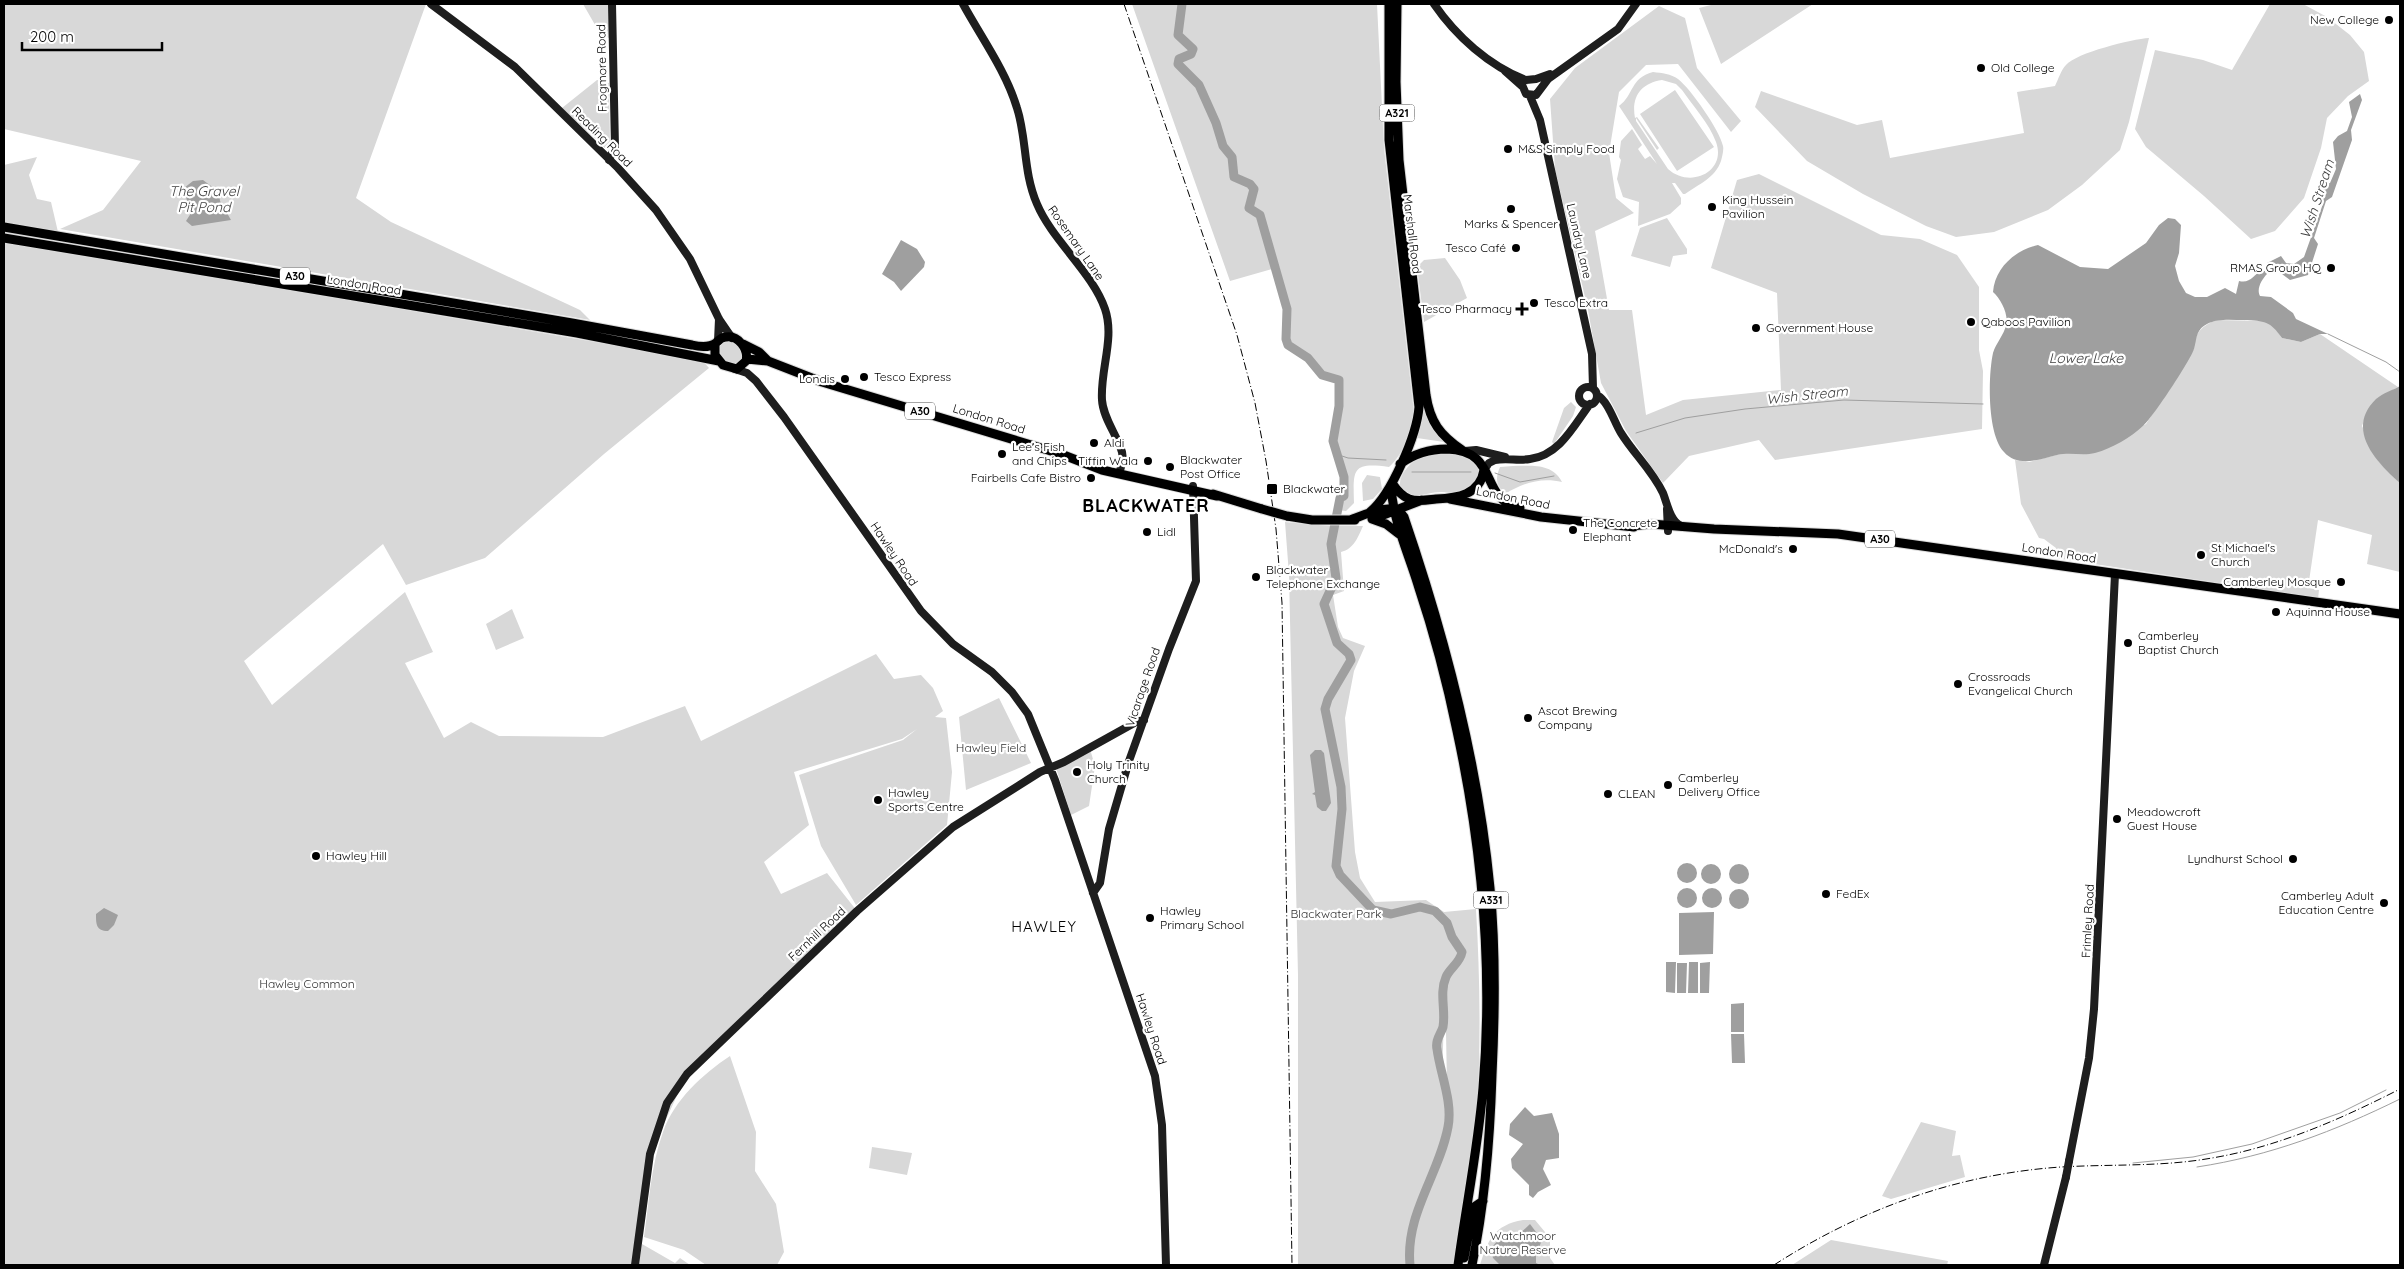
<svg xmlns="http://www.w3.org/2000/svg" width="2404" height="1269" viewBox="0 0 2404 1269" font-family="Quicksand,sans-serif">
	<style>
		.green { fill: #d8d8d8; fill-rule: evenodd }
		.water { fill: #9f9f9f }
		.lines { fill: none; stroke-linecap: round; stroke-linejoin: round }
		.stream { stroke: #9f9f9f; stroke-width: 1 }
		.river { stroke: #9f9f9f; stroke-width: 9 }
		.primary-casing { stroke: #dbdbdb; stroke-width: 11 }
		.secondary { stroke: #1e1e1e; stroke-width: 8 }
		.primary { stroke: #000; stroke-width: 9 }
		.rail { stroke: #000; stroke-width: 1; stroke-dasharray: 8 2.5 1 2.5; stroke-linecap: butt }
		.primary-bridge-casing { stroke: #dbdbdb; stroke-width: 11; stroke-linecap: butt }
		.secondary-bridge { stroke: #1e1e1e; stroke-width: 8 }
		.primary-bridge { stroke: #000; stroke-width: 9 }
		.poi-dot { fill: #000; stroke: #fff; stroke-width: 2 }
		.labels { text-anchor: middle; stroke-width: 4.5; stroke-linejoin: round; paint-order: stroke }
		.shield { fill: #fff; stroke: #4c4c4c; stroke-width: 1 }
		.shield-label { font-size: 11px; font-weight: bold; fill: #000 }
		.poi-label { font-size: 12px; fill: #000; stroke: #fff; text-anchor: start }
		.street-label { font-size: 12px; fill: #000; stroke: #fff }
		.park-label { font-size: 12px; fill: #2f2f2f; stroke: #fff }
		.water-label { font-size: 14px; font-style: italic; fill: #404040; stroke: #fff }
		.quarter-label { font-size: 15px; letter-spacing: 1px; fill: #000; stroke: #fff }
		.district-label { font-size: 18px; font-weight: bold; letter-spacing: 1px; fill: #000; stroke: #fff }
	</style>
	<rect width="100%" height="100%" fill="#fff"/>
	<path class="green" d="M4,4H426L356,198L391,222L580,310L590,320L60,229L103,210L141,161L4,129Z
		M583,4H609L610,39L598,30Z
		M1132,4H1377L1384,148L1414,413C1410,432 1404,454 1389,467C1352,462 1353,469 1354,503L1346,511L1339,510L1342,502L1347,496L1346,477L1336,440L1342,403L1341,378L1322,371L1310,356L1290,342L1288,338L1291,320L1290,307L1279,267L1230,281Z
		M1715,4H1813L1721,64L1699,8Z
		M2270,4H2303L2327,17L2350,35L2364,52L2369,81L2348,96L2327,118L2321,148L2304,198L2275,231L2251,239L2204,196L2146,147L2135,129L2155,50L2203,60L2232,70Z
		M1659,6L1685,18L1697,68L1741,121L1731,132L1678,64L1646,65L1619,92L1609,153L1616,198L1634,213L1595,231L1609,310H1632L1646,415L1683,400L1781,390L1777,293L1711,268L1737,180L1759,174L1881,235L1920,239L1957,255L1979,287V350L1983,371L1982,429L1775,460L1759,440L1689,456L1663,483L1626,431L1601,383L1588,310L1555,169L1550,99L1575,68Z
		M2149,38L2129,122L2120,150L2082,185L2048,210L1994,232L1956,237L1926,226L1863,194L1807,161L1755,107L1761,91L1857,125L1882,120L1890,158L2024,133L2017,92L2055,86C2058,80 2061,70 2066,65C2076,53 2132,39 2149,38Z
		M1653,72C1662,73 1671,74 1678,79C1691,89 1720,131 1723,146C1724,150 1722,157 1721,161C1715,178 1699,184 1685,194H1683L1675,183H1672L1681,198V204L1670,214L1638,226L1639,202L1623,197L1617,179L1621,160L1619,157L1621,141L1632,129L1642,145L1638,149L1645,159L1650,156L1657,164L1619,106C1634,95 1630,78 1653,72ZM1662,80L1676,84L1682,90C1693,106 1709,123 1716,142C1727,172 1690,189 1668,169L1636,121V118L1657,150L1659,148L1637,117L1635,118C1631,97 1641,83 1662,80Z
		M597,80L609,83L610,144L606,149L562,108Z
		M1675,90L1714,147L1677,171L1640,114Z
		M37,157L29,175L37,199L51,202L58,232L4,223V165Z
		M1667,218L1687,249V254L1673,256L1670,267L1631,256L1640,228Z
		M4,230L241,271L239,274L4,234Z
		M4,242L702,360L709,368L604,454L485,558L406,585L383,544L244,661L272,705L405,592L433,652L405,663L444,738L471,722L499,736L603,737L685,706L701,741L876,654L894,679L921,675L933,688L943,711L935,717L946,718L952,772L947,825L856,905L821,846L799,775L903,740L917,729L902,739L794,772L809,825L764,862L781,894L827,873L857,911L687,1074L650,1154L636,1265H4Z
		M1445,258L1460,280L1467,298L1424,322L1417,267L1424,260Z
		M248,271L576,327V329L247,274Z
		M2217,320L2265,321L2274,327L2282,338L2301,342L2320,334L2398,387C2380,397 2369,406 2362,426L2379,462L2400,483V572L2367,564L2372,535L2318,520L2308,588L2319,590L2318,599L2255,589L2252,586L2224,582L2219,583L2055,558L2056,548L2044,539L2039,538L2021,504L2015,460L2029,462L2064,453H2094L2146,424L2194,349C2194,333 2202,325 2217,320Z
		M1415,326L1426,413L1430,424L1444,442L1417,438L1423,404Z
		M730,340L739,346L744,354L741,362L734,365L724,361L717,354L720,343Z
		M1571,402L1576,407L1573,416L1554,444L1552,442L1564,408Z
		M1434,454C1442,454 1452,453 1461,455C1486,461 1484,480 1463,491C1457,494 1448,492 1441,492C1431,492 1420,497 1410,495C1390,489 1404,467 1416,460C1421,456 1428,455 1434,454Z
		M1513,466C1532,466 1552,463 1562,482C1541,477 1523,483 1505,494C1496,485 1495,479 1500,467Z
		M1367,475L1380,477L1382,489L1373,499L1363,501L1362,483Z
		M1285,522L1329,526H1363C1358,537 1354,549 1341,552L1344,591L1333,595L1338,627L1343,638L1365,646L1354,671L1345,718L1355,852L1360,878L1375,902L1426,900L1444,912L1476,909C1480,976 1481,1044 1477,1111C1474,1163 1462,1214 1453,1265H1298V975L1289,575ZM1445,982L1447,1084L1442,1081Z
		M512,609L524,638L496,650L486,624Z
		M999,698L1031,763L966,790L959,717Z
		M1090,749L1095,766L1089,806L1071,815L1056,768Z
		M730,1056L756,1132L755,1171L776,1204L784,1252L777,1265H706L684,1250L644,1237C649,1202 651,1165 663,1132C674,1100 703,1074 730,1056Z
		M1921,1122L1956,1131L1952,1156L1960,1155L1965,1177L1891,1199L1882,1196Z
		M872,1147L912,1153L907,1175L869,1168Z
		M1523,1220H1535L1550,1238V1258L1555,1265H1480C1488,1240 1494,1225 1523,1220Z
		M1831,1240L1948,1261L1947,1265H1792Z
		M642,1244L675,1263L680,1258L690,1265H639Z"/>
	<path class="water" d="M2360,94L2362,100L2351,130L2352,140L2332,197L2326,201L2314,238L2318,244L2308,275L2290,280L2267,263L2281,256L2286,263L2294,264L2304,257L2324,201L2319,196V189L2322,185L2330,183L2336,169L2333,142L2338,136L2347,131L2352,117L2349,102Z
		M203,180L219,192L220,201L231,220L192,226L186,221L193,210L187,201L184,188L193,181Z
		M2168,218L2175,219L2181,225L2179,253L2175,266L2179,281L2186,293L2195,297H2207L2225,288L2236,294L2239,281C2250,284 2254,275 2262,269L2267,274C2262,279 2256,289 2260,296L2271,297L2293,313L2296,319L2328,334H2320L2301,342L2282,338C2270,321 2265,321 2244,320C2232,320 2218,318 2207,324C2195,330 2197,340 2194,349C2190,361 2153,417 2144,425C2130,438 2113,448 2095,453C2083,456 2070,452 2057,455C2040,459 2018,468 2004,452C1987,434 1988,376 1993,353C1996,343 2004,335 2006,325C2009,315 2001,299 1993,292C1995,267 2016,250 2038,245L2080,267L2108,269L2146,243L2159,225Z
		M901,240L917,249L925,262L924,267L901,291L894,282L882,274Z
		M2400,386V483C2376,462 2345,429 2376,399C2383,393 2393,390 2400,386Z
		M1315,750H1321L1324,753L1331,803L1326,811H1322L1317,807L1315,795L1312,794L1315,792L1310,755Z
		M1677 873a10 10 0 1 1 20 0a10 10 0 1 1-20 0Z
		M1701 874a10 10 0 1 1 20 0a10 10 0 1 1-20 0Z
		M1729 874a10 10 0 1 1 20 0a10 10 0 1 1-20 0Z
		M1702 898a10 10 0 1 1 20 0a10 10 0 1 1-20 0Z
		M1677 898a10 10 0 1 1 20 0a10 10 0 1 1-20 0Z
		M1729 899a10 10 0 1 1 20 0a10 10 0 1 1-20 0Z
		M104,908L118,915L114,925L108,931C96,931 96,924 96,914Z
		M1714,912L1713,954L1679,955V913Z
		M1666,962H1676L1675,993L1666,992Z
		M1689,962H1698V993H1688Z
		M1710,962L1709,993H1700V963Z
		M1677,963H1687L1686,993H1677Z
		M1744,1003V1032H1731V1004Z
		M1731,1034H1744L1745,1063H1732Z
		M1525,1107L1534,1116L1552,1113L1559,1134V1158L1546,1160L1543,1169L1551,1185L1538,1192L1533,1198L1529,1195V1185L1512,1168L1511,1159L1523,1144L1509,1135L1510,1124Z
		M1530,1224L1542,1240L1536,1255V1263L1540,1265H1500L1493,1258L1491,1250C1495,1240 1503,1237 1513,1240Z"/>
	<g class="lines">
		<path class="stream" d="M2264,272L2270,266
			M2328,334L2386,362L2400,372
			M1636,433L1685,418L1745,409L1844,400L1983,404
			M1339,455L1348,458L1386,460
			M1412,472H1471
			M1495,473L1520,482L1554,476
			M2133,1163L2193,1157L2252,1144L2340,1113L2386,1090
			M2197,1167C2270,1156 2335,1131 2400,1099"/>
		<path class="river" d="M1182,4L1178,35L1193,49L1191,54L1179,59L1178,64L1199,85L1216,123L1223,146L1232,157L1234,177L1250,184L1254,189L1249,208L1260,215L1287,309L1286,339L1288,345L1308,358L1322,375L1339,380V406L1333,441L1344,477V496L1340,498L1331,544L1336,578L1324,604L1337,643L1349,654L1351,660L1328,699L1325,709L1341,787L1342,809L1336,866L1340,875L1373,910L1391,914L1420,907L1435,911L1447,923L1452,937L1462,952C1460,963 1450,968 1446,977C1439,993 1446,1011 1443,1027C1441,1034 1435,1040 1437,1049C1440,1073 1453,1102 1448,1127C1439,1175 1405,1214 1410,1265"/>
		<g class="primary-casing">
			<path id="primary" d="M1397,4L1396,82L1399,160L1426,395C1430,422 1440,435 1462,450
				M4,227L572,323L692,345C700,347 709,348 716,343C719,340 721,337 726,337C738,335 749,349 746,361L737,369L723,365L715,355V344
				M4,238L577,333L719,361
				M743,344L759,352L768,361
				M747,359L768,361L822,382L1061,454L1102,470L1217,496
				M1400,464C1415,453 1429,449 1447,449C1501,451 1477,498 1520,508
				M1392,483C1396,489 1402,496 1409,499C1418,502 1427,500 1436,499C1457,498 1480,495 1484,470
				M1391,486C1393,521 1408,552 1418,585C1434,633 1447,682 1457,731C1482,847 1493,970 1483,1088C1478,1148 1466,1206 1458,1265
				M1213,494L1262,509
				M1450,499L1541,517L1634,527
				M1370,512C1391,495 1417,435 1419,407L1389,140V4
				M1287,516L1312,520H1355
				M1372,519L1386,524L1399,534
				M1373,519L1422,500
				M1350,520C1365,515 1393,500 1404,517C1445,637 1478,761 1490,888C1496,950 1495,1013 1492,1075C1490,1139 1485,1203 1472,1265
				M1631,526L1651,524L1714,529L1838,534L2400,614
				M1464,1258L1474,1207L1483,1201"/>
		</g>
		<path class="secondary" d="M431,4L515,67L618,168L656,210L690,259L719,319L732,338
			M963,4C981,37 1006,71 1017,108C1027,139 1023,172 1037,204C1052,240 1093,273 1105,309C1115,338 1100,370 1102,400C1103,418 1117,435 1122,452L1123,460L1119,474
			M1434,4C1456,36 1489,66 1526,80
			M1505,71L1523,87L1526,94L1536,95L1548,79L1618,29L1636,4
			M1526,80L1536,79L1550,74
			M1530,96L1540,120L1592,354L1593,388
			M609,160L615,147L612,4
			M718,341L719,319
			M735,369L747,373L756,381L784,417L921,611L953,644L992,672L1012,692L1028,714L1055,780L1155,1076L1162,1125L1166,1265
			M1579 396a9 9 0 1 1 18 0a9 9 0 1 1-18 0Z
			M1597,395C1609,402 1614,422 1621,433C1634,454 1652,470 1663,493C1667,503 1670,521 1681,526
			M1465,451L1476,450L1505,457
			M1484,470L1489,463L1495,460C1507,458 1519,461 1530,459C1560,455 1574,425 1590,404
			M1667,509L1668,531
			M1093,893L1100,883L1109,829L1129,761L1169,649L1196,581L1193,486
			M2069,1161L2089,1058L2094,1009L2115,574
			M635,1265L650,1154L667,1103L687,1074L857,911L953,827L1040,772L1064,762L1136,722L1144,720
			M2044,1265L2066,1177"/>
		<use href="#primary" class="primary"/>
		<path class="rail" d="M1124,4L1237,335L1255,403L1266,461L1276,529L1282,603L1292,1265
			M1774,1265C1861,1209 1957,1174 2061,1167C2112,1164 2162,1167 2212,1158C2278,1147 2341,1119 2400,1089"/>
		<g class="primary-bridge-casing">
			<path id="primary-bridge" d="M1262,509L1287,516"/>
		</g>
		<path class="secondary-bridge" d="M2066,1177L2069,1161"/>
		<use href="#primary-bridge" class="primary-bridge"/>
	</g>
	<g class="poi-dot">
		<circle cx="2389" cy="20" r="5"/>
		<circle cx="1981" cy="68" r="5"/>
		<circle cx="1508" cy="149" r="5"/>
		<circle cx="1712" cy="207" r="5"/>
		<circle cx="1511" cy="209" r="5"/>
		<circle cx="1516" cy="248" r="5"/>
		<circle cx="2331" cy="268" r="5"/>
		<circle cx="1534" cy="303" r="5"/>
		<path d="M1519.5 301.5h5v5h5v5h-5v5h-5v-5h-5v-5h5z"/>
		<circle cx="1971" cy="322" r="5"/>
		<circle cx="1756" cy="328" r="5"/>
		<circle cx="864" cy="377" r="5"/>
		<circle cx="845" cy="379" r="5"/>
		<circle cx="1094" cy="443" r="5"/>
		<circle cx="1002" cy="454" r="5"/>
		<circle cx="1148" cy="461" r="5"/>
		<circle cx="1170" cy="467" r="5"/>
		<circle cx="1091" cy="478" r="5"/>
		<rect x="1266" y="483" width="12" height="12" rx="2.5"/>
		<circle cx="1573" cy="530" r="5"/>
		<circle cx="1147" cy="532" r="5"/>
		<circle cx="1793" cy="549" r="5"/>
		<circle cx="2201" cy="555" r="5"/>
		<circle cx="1256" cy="577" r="5"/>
		<circle cx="2341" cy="582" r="5"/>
		<circle cx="2276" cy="612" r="5"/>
		<circle cx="2128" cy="643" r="5"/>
		<circle cx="1958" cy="684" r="5"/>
		<circle cx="1528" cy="718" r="5"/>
		<circle cx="1077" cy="772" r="5"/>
		<circle cx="1668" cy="785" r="5"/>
		<circle cx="1608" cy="794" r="5"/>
		<circle cx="878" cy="800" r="5"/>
		<circle cx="2117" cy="819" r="5"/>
		<circle cx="316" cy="856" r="5"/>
		<circle cx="2293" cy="859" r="5"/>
		<circle cx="1826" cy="894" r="5"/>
		<circle cx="2384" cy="903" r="5"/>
		<circle cx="1150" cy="918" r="5"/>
	</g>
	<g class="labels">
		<g class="shield">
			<rect x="1379.5" y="104.5" width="35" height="17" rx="4"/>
			<rect x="280" y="267.5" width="30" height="17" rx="4"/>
			<rect x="905" y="402.5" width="30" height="17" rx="4"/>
			<rect x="1865" y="530.5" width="30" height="17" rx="4"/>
			<rect x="1473.5" y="891.5" width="35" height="17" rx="4"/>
		</g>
		<g class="shield-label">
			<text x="1397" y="117">A321</text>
			<text x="295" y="280">A30</text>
			<text x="920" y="415">A30</text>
			<text x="1880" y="543">A30</text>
			<text x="1491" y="904">A331</text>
		</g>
		<g class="poi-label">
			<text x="2379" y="24" text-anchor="end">New College</text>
			<text x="1991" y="72">Old College</text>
			<text x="1518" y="153">M&amp;S Simply Food</text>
			<text x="1722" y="204">King Hussein<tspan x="1722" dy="14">Pavilion</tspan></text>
			<text x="1511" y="228" text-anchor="middle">Marks &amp; Spencer</text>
			<text x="1506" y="252" text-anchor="end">Tesco Café</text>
			<text x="2321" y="272" text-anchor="end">RMAS Group HQ</text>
			<text x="1544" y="307">Tesco Extra</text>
			<text x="1512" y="313" text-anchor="end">Tesco Pharmacy</text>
			<text x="1981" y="326">Qaboos Pavilion</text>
			<text x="1766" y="332">Government House</text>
			<text x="874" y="381">Tesco Express</text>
			<text x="835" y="383" text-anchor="end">Londis</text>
			<text x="1104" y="447">Aldi</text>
			<text x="1012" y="451">Lee's Fish<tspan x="1012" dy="14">and Chips</tspan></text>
			<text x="1180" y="464">Blackwater<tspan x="1180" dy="14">Post Office</tspan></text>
			<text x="1138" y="465" text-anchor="end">Tiffin Wala</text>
			<text x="1081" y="482" text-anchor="end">Fairbells Cafe Bistro</text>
			<text x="1283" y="493">Blackwater</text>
			<text x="1583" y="527">The Concrete<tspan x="1583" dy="14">Elephant</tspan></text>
			<text x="1157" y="536">Lidl</text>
			<text x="2211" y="552">St Michael's<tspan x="2211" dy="14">Church</tspan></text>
			<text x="1783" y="553" text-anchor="end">McDonald's</text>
			<text x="1266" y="574">Blackwater<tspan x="1266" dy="14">Telephone Exchange</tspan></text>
			<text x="2331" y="586" text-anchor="end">Camberley Mosque</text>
			<text x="2286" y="616">Aquinna House</text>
			<text x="2138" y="640">Camberley<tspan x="2138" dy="14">Baptist Church</tspan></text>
			<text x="1968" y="681">Crossroads<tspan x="1968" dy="14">Evangelical Church</tspan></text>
			<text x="1538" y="715">Ascot Brewing<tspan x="1538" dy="14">Company</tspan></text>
			<text x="1087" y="769">Holy Trinity<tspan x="1087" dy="14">Church</tspan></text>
			<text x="1678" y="782">Camberley<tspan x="1678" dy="14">Delivery Office</tspan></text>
			<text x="888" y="797">Hawley<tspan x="888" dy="14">Sports Centre</tspan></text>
			<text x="1618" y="798">CLEAN</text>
			<text x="2127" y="816">Meadowcroft<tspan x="2127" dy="14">Guest House</tspan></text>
			<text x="326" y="860">Hawley Hill</text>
			<text x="2283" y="863" text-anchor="end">Lyndhurst School</text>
			<text x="1836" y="898">FedEx</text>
			<text x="2374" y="900" text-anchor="end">Camberley Adult<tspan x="2374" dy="14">Education Centre</tspan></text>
			<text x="1160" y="915">Hawley<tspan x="1160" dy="14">Primary School</tspan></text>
		</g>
		<g class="street-label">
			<text transform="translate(602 68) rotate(-91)" y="4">Frogmore Road</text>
			<text transform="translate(602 137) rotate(45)" y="4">Reading Road</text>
			<text transform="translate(1412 234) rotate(83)" y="4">Marshall Road</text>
			<text transform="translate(1579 241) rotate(77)" y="4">Laundry Lane</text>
			<text transform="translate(1076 243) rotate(55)" y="4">Rosemary Lane</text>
			<text transform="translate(364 285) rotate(9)" y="4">London Road</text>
			<text transform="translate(989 419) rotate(17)" y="4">London Road</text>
			<text transform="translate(1513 498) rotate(11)" y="4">London Road</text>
			<text transform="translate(2059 553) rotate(9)" y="4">London Road</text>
			<text transform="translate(894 554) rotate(56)" y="4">Hawley Road</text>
			<text transform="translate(1143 687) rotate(-71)" y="4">Vicarage Road</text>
			<text transform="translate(2088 921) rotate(-87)" y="4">Frimley Road</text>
			<text transform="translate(817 934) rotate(-43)" y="4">Fernhill Road</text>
			<text transform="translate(1151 1029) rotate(72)" y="4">Hawley Road</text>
		</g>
		<g class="park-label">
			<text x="991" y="752">Hawley Field</text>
			<text x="1336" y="918">Blackwater Park</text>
			<text x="307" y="988">Hawley Common</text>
			<text x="1523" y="1240">Watchmoor<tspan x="1523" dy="14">Nature Reserve</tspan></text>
		</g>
		<g class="water-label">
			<text x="204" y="196">The Gravel<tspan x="204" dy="16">Pit Pond</tspan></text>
			<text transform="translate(2317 199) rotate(-72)" y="5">Wish Stream</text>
			<text x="2086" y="363">Lower Lake</text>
			<text transform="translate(1807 395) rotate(-6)" y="5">Wish Stream</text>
		</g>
		<g class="quarter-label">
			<text x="1044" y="932">HAWLEY</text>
		</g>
		<g class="district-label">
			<text x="1146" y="512">BLACKWATER</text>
		</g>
	</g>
	<rect width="2404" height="1269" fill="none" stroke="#000000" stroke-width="10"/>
	<path d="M22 42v8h140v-8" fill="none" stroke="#000000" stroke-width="2.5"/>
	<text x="30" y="42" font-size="15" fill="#000000" stroke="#ffffff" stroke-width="4" paint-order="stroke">200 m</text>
</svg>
